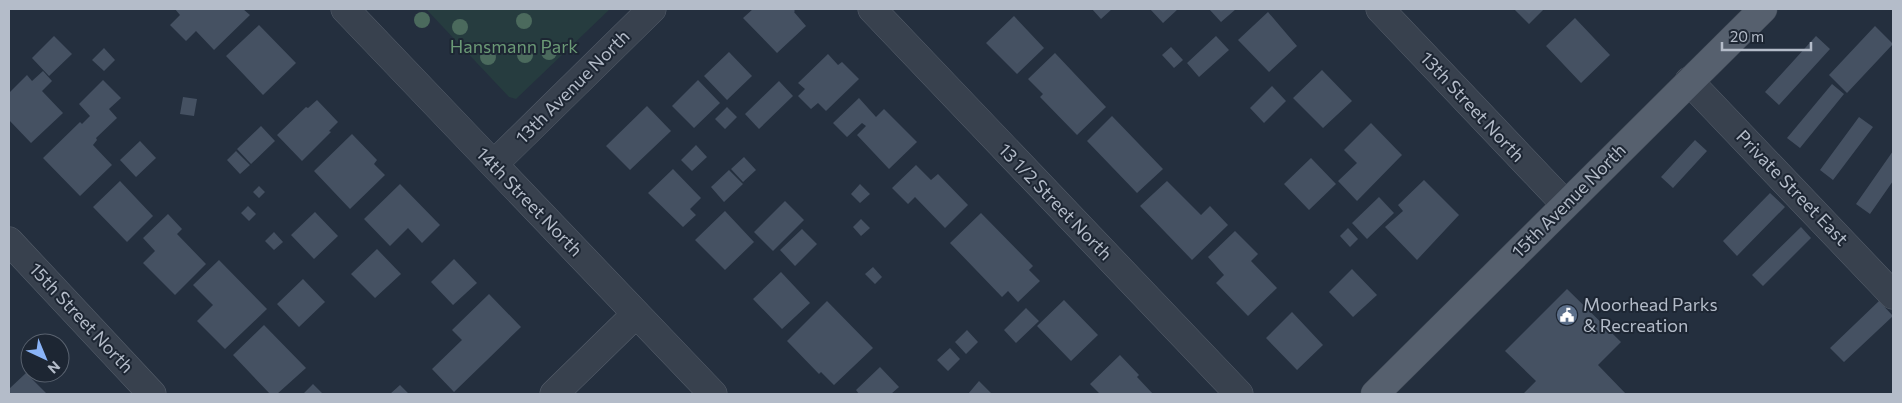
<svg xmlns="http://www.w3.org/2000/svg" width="1902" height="403" viewBox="0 0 1902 403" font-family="Commissioner,sans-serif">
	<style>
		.green { fill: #263c3f }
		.building { fill: #455162 }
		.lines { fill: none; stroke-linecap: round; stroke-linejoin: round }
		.minor-casing { stroke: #565f6c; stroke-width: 29 }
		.major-casing { stroke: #414a57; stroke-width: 29 }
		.minor { stroke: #38414e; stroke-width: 28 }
		.major { stroke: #56606e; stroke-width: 28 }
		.tree { fill: #4b6a5d }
		.labels { text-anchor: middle; stroke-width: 4; stroke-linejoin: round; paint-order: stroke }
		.park-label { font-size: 18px; fill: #6b9a76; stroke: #1d2633 }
		.street-label { font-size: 18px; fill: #b4bcc9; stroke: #1d2633 }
		.poi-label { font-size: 18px; fill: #b4bcc9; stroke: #1d2633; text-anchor: start }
	</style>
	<rect width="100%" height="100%" fill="#242f3e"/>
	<path class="green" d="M426,9H610L516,99L509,97Z"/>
	<path class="building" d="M175,9H243L250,15L214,50L196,31L186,41L170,25L180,15Z
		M753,9H793L795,11L794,12L806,26L777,53L743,18Z
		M1092,9H1112L1101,19Z
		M1150,9H1178L1163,23Z
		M1209,9H1236L1221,22Z
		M1514,9H1544L1529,24Z
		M1268,12L1297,46L1269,72L1238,40Z
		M1014,16L1044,48L1017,74L986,43Z
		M1575,18L1610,55L1581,83L1546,46Z
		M259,25L296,63L263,95L226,56Z
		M1875,26L1893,44L1847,93L1829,75Z
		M54,36L72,54L49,76L32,58Z
		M1216,36L1229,50L1199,77L1187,63Z
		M1816,36L1830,49L1779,105L1765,92Z
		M1171,47L1183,60L1174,68L1162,55Z
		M104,48L115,60L104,71L92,60Z
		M729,52L752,76L727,100L704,76Z
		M1055,53L1106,107L1077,135L1040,97L1043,94L1028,79Z
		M828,54L838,65L842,62L859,79L826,111L818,103L811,109L798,96L805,89L798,83Z
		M1322,70L1352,101L1323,128L1293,98Z
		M43,71L52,81L42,91L63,113L31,143L9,120V93L27,75L32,81Z
		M103,80L121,98L109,109L117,118L96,138L97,140L93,145L112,165L80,196L43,158L80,122L82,124L90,116L79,104Z
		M698,80L720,103L694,128L672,106Z
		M779,81L793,96L759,129L745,114Z
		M1832,84L1844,94L1800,148L1787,138Z
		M1272,86L1286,101L1264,123L1250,108Z
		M183,97L197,99L194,116L180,114Z
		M859,98L876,117L884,109L917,142L889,169L857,135L866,126L862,123L847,137L833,123Z
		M317,100L338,122L329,131L331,132L302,161L277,135L306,107L308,108Z
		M647,106L671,131L630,170L606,146Z
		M727,107L737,117L725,129L715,119Z
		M1112,116L1163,169L1137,193L1087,141Z
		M1859,117L1873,127L1833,180L1820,170Z
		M1371,123L1402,155L1357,201L1338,181L1357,163L1344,150Z
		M261,126L275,141L251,164L237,149Z
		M352,134L377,160L374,164L385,175L350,209L314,171Z
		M1695,140L1707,151L1673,188L1661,177Z
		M140,141L156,158L136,177L120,160Z
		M696,145L707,157L692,171L681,160Z
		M236,151L250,165L240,174L227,160Z
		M1893,151V181L1870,214L1856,204Z
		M744,157L756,170L743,182L731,169Z
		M1311,158L1336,184L1309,210L1284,184Z
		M916,165L931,180L938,174L968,205L945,228L915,197L908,204L892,188Z
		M673,169L701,198L690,209L696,215L683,227L648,193Z
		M729,170L743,184L724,202L711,187Z
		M1424,180L1459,215L1417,260L1385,227L1403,211L1398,205Z
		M120,181L153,216L127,242L93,207Z
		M1167,181L1201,215L1210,206L1228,225L1192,260L1140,206Z
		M400,184L440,225L422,243L408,228L390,246L364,219Z
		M860,184L870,194L860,203L851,194Z
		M259,186L265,192L259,198L253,192Z
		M1770,193L1785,207L1737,256L1723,241Z
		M1379,197L1394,213L1367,239L1352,223Z
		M785,201L804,220L773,251L754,232Z
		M248,206L256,214L249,221L241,213Z
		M725,211L754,242L725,270L695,240Z
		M315,212L338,236L314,259L291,235Z
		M981,213L1033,266L1029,270L1040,281L1018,302L1008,291L1002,297L950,243Z
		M168,214L182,229L177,234L206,264L175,295L143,263L155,251L143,238Z
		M861,219L870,228L861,236L853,227Z
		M1801,227L1811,238L1763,286L1752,275Z
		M1348,228L1358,239L1350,247L1340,236Z
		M802,229L817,244L795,266L780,250Z
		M1235,231L1258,254L1251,261L1277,288L1248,316L1216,283L1224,275L1208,257Z
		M274,232L283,242L274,250L265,241Z
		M377,249L401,274L375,298L351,274Z
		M454,259L477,283L453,305L431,282Z
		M219,260L267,309L225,349L197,321L213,305L193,285Z
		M873,267L882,277L875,284L865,274Z
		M1352,269L1377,295L1353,317L1329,292Z
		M781,272L810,303L782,329L753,299Z
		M303,279L325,302L299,327L277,304Z
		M1567,289L1621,342L1598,365L1626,394H1523L1536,381L1505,351Z
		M489,294L521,327L454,392L432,369L462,340L452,330Z
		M1064,300L1098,335L1071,361L1037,326Z
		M827,301L873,348L834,385L821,372L819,374L787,341Z
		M1879,301L1893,316L1844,362L1830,348Z
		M1026,308L1039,321L1016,343L1004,330Z
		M1292,312L1323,345L1297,370L1266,338Z
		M264,325L306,368L277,394H270L233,355Z
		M967,330L978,342L966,354L955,342Z
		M950,348L960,359L948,371L937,360Z
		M1120,355L1139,375L1137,377L1153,394H1100L1090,384Z
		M880,367L899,387L891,394H859L856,390Z
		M26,373L47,394H9V389Z
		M979,381L992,394H968Z
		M313,384L323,394H303Z
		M400,385L409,394H390Z"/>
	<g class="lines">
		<g class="minor-casing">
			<path id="minor" d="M345,9L713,394
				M872,9L1239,394
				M1380,9L1565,204
				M1689,81L1893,295
				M494,164L652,9
				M9,241L152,394
				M554,394L636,314"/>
		</g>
		<g class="major-casing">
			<path id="major" d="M1375,394L1763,9"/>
		</g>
		<use href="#minor" class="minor"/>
		<use href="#major" class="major"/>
	</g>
	<g class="tree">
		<circle cx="422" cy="20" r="8"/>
		<circle cx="524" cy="21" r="8"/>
		<circle cx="460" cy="27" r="8"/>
		<circle cx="549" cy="52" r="8"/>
		<circle cx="525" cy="55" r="8"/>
		<circle cx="488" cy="57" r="8"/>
	</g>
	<defs>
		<g id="civic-disc" transform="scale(1.125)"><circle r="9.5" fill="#5c6f8a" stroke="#1d2633"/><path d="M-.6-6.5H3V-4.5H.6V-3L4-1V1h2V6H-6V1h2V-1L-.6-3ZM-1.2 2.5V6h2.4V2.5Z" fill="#fff"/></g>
	</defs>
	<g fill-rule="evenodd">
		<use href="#civic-disc" x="1567" y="315"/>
	</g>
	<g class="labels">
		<g class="park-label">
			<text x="514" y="53">Hansmann Park</text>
		</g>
		<g class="street-label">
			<text transform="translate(573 87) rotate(-45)" y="6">13th Avenue North</text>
			<text transform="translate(1472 107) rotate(47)" y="6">13th Street North</text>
			<text transform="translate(1792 188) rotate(46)" y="6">Private Street East</text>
			<text transform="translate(1569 201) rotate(-45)" y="6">15th Avenue North</text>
			<text transform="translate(529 202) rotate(46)" y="6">14th Street North</text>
			<text transform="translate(1055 202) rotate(46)" y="6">13 1/2 Street North</text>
			<text transform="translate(81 318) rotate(47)" y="6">15th Street North</text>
		</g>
		<g class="poi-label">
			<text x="1583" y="311">Moorhead Parks<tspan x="1583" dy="21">&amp; Recreation</tspan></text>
		</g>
	</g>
	<rect width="1902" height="403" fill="none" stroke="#b4bcc9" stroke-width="20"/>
	<g transform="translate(45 358) rotate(136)"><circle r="24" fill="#1d2633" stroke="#59626f"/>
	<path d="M0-4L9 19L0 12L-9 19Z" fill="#8ab4f8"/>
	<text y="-8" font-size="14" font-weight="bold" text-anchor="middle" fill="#b4bcc9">N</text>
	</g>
	<path d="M1722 42v8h89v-8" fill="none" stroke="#b4bcc9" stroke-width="2.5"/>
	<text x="1730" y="42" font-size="15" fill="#b4bcc9" stroke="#1d2633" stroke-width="4" paint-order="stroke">20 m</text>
</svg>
